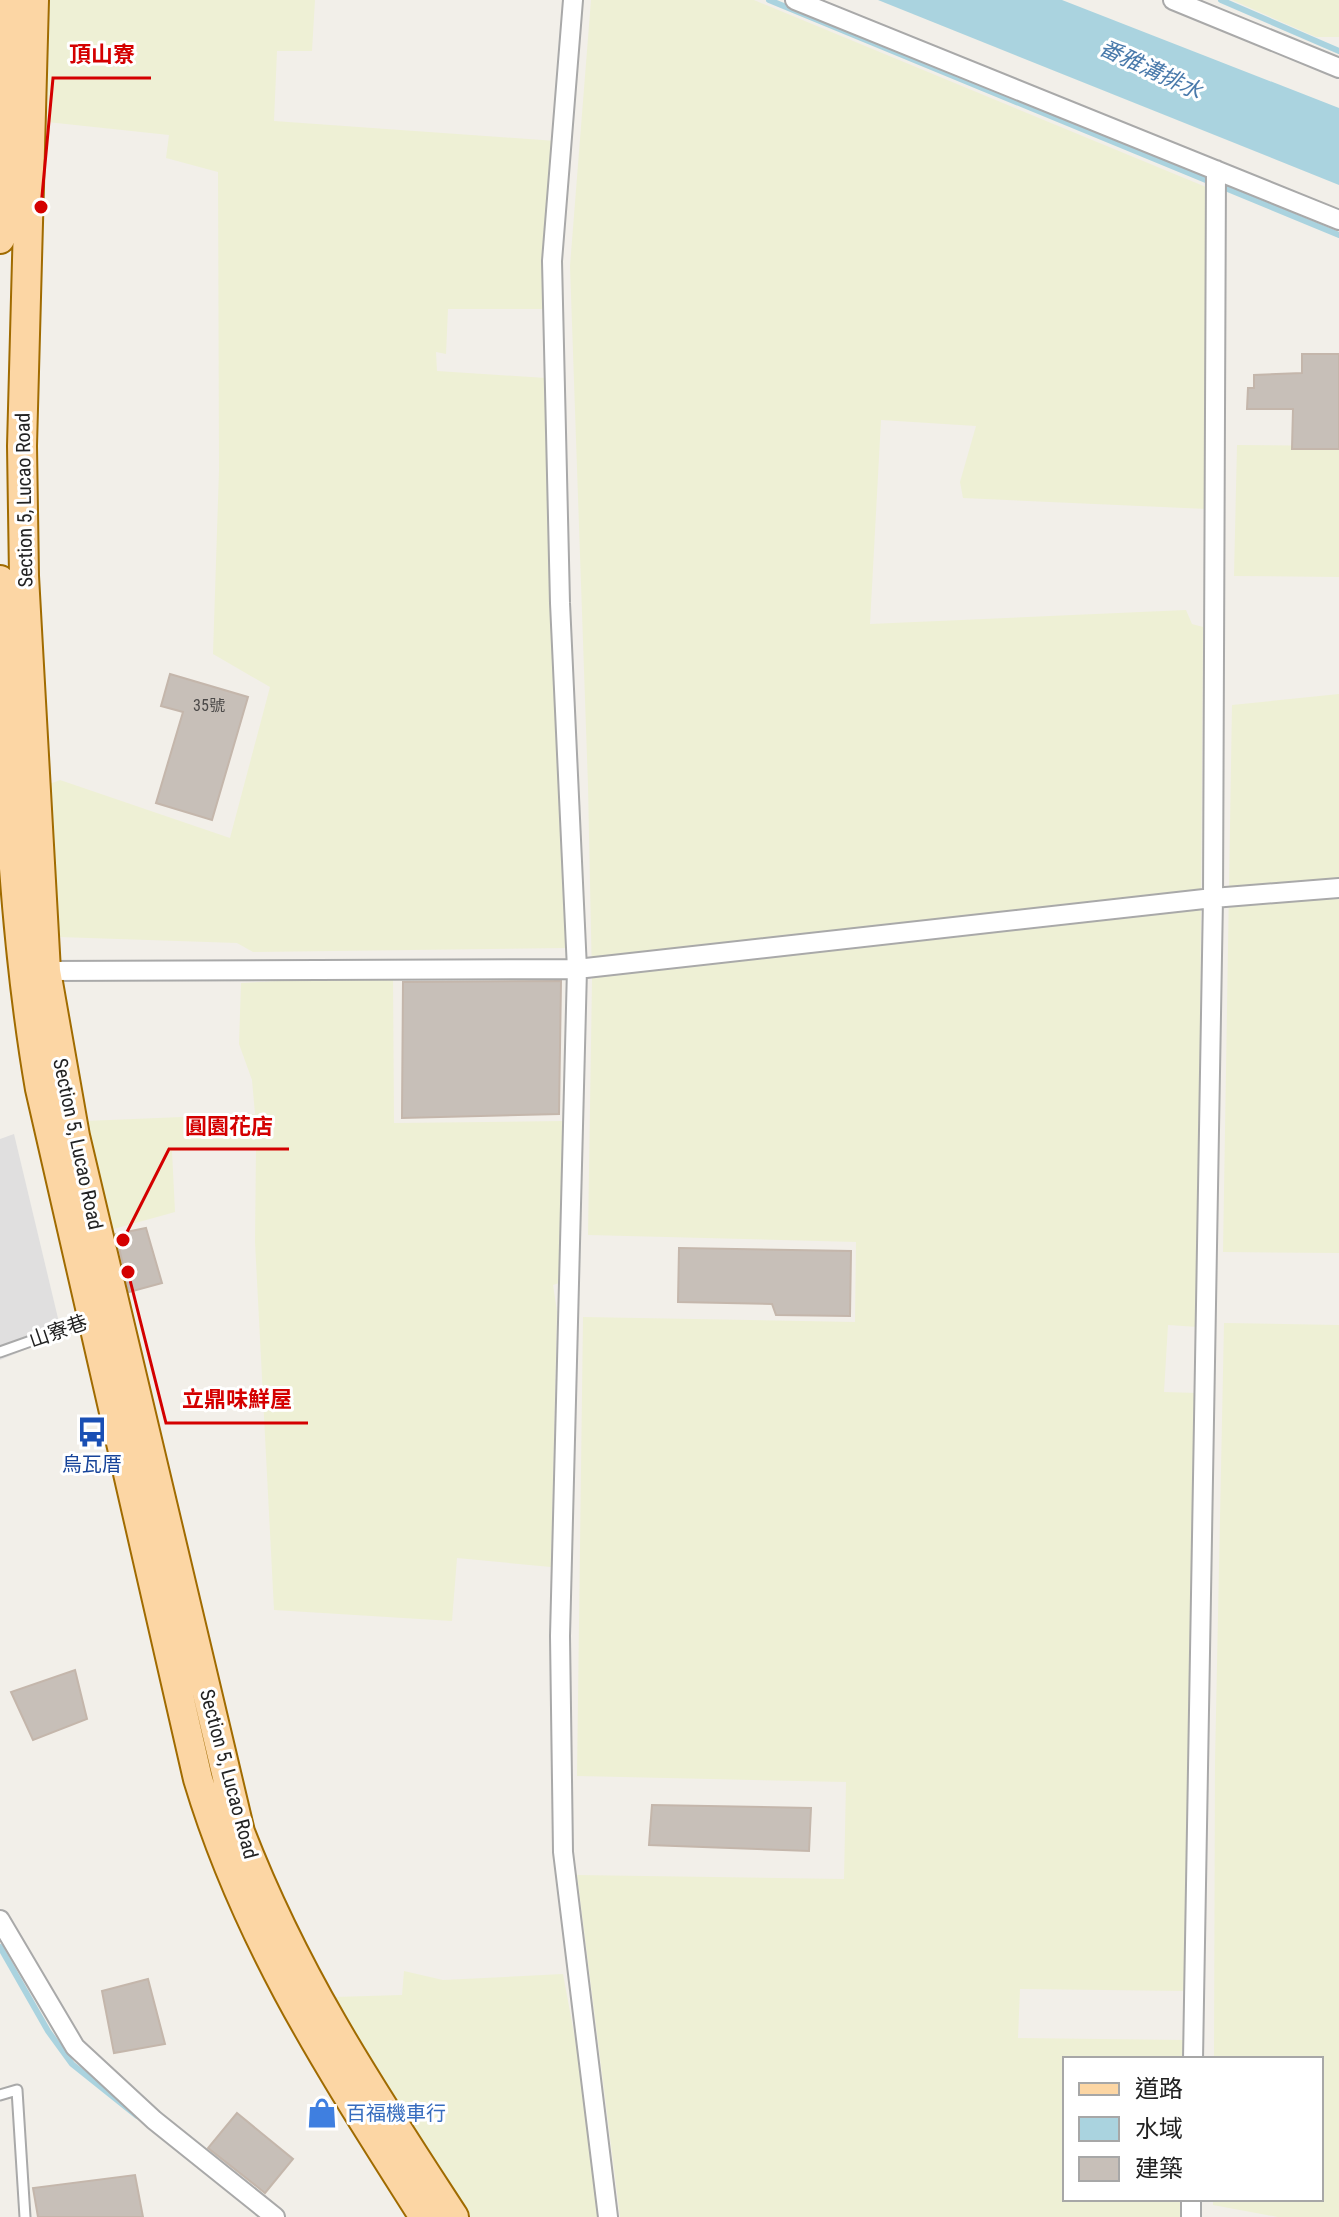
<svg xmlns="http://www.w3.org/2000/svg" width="1339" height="2217" viewBox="0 0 1339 2217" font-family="'Roboto Condensed','Noto Sans TC',sans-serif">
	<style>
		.residential { fill: #e0dfdf }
		.farmland { fill: #eef0d5 }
		.water { fill: #aad3df }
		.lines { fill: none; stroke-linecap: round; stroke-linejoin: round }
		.stream { stroke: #aad3df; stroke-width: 6 }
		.building { fill: #c7bfb8; stroke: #c4b6ab; stroke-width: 2 }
		.service-casing { stroke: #a9a9a9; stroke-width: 13 }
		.minor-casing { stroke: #a9a9a9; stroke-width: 22 }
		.primary-casing { stroke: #a06b00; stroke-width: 32 }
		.service { stroke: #fff; stroke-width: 9 }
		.minor { stroke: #fff; stroke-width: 18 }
		.primary { stroke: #fcd6a4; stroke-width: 28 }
		.labels { text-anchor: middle; stroke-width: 6; stroke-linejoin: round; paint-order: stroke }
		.number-label { font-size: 16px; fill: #4b4948 }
		.street-label { font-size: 20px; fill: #222; stroke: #fff }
		.transit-label { font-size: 20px; fill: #164399; stroke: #fff }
		.shop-label { font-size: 20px; fill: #366cbe; stroke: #fff; text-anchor: start }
		.water-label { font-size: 22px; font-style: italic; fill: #4a7aab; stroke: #fff }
		.leader { fill: none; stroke: #d40000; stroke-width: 3 }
		.callout-dot { fill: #d40000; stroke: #fff; stroke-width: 3 }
		.callout-label { font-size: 22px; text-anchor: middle; font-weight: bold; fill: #d40000; stroke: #fff; stroke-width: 6; stroke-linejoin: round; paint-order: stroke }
	</style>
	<rect width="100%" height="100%" fill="#f2efe9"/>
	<path class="residential" d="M14,1134L62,1335L0,1360V1139Z"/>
	<path class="farmland" d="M50,0H315L312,51H277L274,121L556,141L545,309H448L446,354L436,352L437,371L546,378L566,948L253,952L237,943L59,937L47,785L60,780L230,838L270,687L213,654L219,470L218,172L166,158L169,135L47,122Z
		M591,0H754L1206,187L1207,509L963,498L960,482L976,426L881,420L870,624L1186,610L1192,624L1203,627L1198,1327L1168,1325L1164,1392L1197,1393L1187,1991L1020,1989L1018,2038L1185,2040V2059H1065V2199H1185V2217H620L577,1875L844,1879L846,1782L577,1776L583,1317L855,1322L856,1242L588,1235L592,980L588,786L570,266Z
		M1232,0H1339V37H1316Z
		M1237,445L1339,446V577L1234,576Z
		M1339,694V1253L1223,1252L1232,705Z
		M393,975L394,1123L563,1121L562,1282L553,1285L557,1311L551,1567L457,1558L452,1621L274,1610L255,1242L256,1148L172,1151L175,1212L110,1230L85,1121L255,1114L252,1080L239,1044L241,983Z
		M1224,1323L1339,1325V2217H1278L1213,2205V2199H1321V2059H1214L1215,1762Z
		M404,1971L443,1980L563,1974L579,2060L599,2217H470L332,2008L334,1997L402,1995Z"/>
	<path class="water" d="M878,0H1062L1339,108V185Z"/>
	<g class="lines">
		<path class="stream" d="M769,0L1339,235
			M1221,0L1339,51
			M0,1947L48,2031L72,2064L137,2116"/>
	</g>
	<path class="building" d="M1302,354H1339V449H1292L1293,409H1247L1248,388H1254V375L1302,373Z
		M170,674L248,697L212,820L156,803L183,712L161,706Z
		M561,981L559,1114L402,1118L403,982Z
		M146,1228L162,1283L129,1292L116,1234Z
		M679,1248L851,1251L850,1316L776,1315L772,1304L678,1302Z
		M75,1670L87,1719L33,1740L11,1692Z
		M652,1805L811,1808L809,1851L649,1845Z
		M148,1979L165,2044L114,2053L102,1991Z
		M237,2113L293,2159L265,2193L208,2148Z
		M135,2175L143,2217H38L33,2188Z"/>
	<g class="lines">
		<g class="service-casing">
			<path id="service" d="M0,1352L90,1320
				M0,2095L17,2090L25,2217"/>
		</g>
		<g class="minor-casing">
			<path id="minor" d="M573,0L552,261L560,603L577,969L560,1636L563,1852L608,2217
				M795,0L1339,220
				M1173,0L1339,68
				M46,971L577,969L1213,898L1339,888
				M0,1920L75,2047L154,2120L275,2217
				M1193,2059L1213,898L1216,170
				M1191,2217V2199"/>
		</g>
		<g class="primary-casing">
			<path id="primary" d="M34,0L22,446L24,576L46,971L75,1136L240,1832C296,1977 370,2088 454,2217
				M0,239L9,0
				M0,580C7,751 11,921 40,1089L198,1779C248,1945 333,2073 424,2217"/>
		</g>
		<use href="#service" class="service"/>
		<use href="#minor" class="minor"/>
		<use href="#primary" class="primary"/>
	</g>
	<defs>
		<g id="bus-bare" transform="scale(2.4)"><path d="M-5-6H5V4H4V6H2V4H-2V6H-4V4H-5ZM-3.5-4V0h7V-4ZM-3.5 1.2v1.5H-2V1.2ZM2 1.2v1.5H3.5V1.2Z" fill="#1a4fb4" stroke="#fff" stroke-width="2.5" paint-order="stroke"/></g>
		<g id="shop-bare" transform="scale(2.4)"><path d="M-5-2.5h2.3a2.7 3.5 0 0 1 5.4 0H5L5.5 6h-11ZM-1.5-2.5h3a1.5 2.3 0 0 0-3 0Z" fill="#3f7fe0" stroke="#fff" stroke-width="2.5" paint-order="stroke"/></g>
	</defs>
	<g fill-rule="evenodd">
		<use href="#bus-bare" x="92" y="1432"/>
		<use href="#shop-bare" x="322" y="2113"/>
	</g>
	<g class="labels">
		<g class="number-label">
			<text x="209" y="711">35號</text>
		</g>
		<g class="street-label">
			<text transform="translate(24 500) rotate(-91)" y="7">Section 5, Lucao Road</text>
			<text transform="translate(78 1144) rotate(78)" y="7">Section 5, Lucao Road</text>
			<text transform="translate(58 1331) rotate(-19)" y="7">山寮巷</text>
			<text transform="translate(229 1774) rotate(75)" y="7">Section 5, Lucao Road</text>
		</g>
		<g class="transit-label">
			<text x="92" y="1471">烏瓦厝</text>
		</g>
		<g class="shop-label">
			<text x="346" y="2120">百福機車行</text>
		</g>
		<g class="water-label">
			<text transform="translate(1151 69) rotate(25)" y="8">番雅溝排水</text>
		</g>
	</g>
	<path class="leader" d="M41 207L53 78H151M123 1240L169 1149H289M128 1272L166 1423H308"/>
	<g class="callout-dot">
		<circle cx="41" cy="207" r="8"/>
		<circle cx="123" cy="1240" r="8"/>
		<circle cx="128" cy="1272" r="8"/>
	</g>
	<g class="callout-label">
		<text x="102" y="62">頂山寮</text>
		<text x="229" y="1134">圓園花店</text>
		<text x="237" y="1407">立鼎味鮮屋</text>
	</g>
	<rect x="1063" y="2057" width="260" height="144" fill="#ffffff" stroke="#a7a7a7" stroke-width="2"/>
	<rect x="1079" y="2083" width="40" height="12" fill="#fcd6a4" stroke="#a7a7a7" stroke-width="2"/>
	<text x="1135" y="2097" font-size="24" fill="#222222">道路</text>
	<rect x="1079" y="2117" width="40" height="24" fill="#aad3df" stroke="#a7a7a7" stroke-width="2"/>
	<text x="1135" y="2137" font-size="24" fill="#222222">水域</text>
	<rect x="1079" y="2157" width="40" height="24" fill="#c7bfb8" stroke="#a7a7a7" stroke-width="2"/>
	<text x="1135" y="2177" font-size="24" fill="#222222">建築</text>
</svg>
